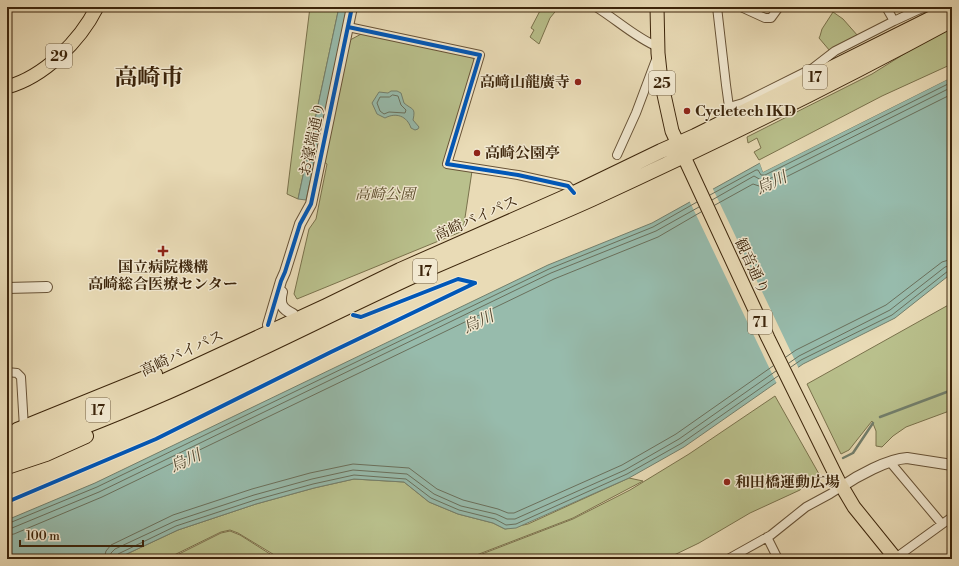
<svg xmlns="http://www.w3.org/2000/svg" width="959" height="566" viewBox="0 0 959 566" font-family="'Libre Bodoni','Noto Serif JP',serif">
	<style>
		.green { fill: #b9c08c; stroke: #7a724c }
		.water { fill: #97bbac; stroke: #737f6c }
		.pier { fill: #e9dbb6 }
		.lines { fill: none; stroke-linecap: round; stroke-linejoin: round }
		.shore { stroke: #6a705c; stroke-width: 1 }
		.stream { stroke: #737f6c; stroke-width: 2.5 }
		.minor-casing { stroke: #675236; stroke-width: 10 }
		.tertiary-casing { stroke: #675236; stroke-width: 12 }
		.primary-casing { stroke: #3c250b; stroke-width: 15 }
		.trunk-casing { stroke: #3c250b; stroke-width: 16 }
		.minor { stroke: #f1e8d0; stroke-width: 8 }
		.tertiary { stroke: #f1e8d0; stroke-width: 10 }
		.primary { stroke: #e9dbb6; stroke-width: 13 }
		.trunk { stroke: #e9dbb6; stroke-width: 14 }
		.cycleway-casing { stroke: #f1e8d0; stroke-width: 6 }
		.cycleway { stroke: #0057b8; stroke-width: 4 }
		.poi-dot { fill: #8f2418; stroke: #f1e8d0; stroke-width: 1.5 }
		.labels { text-anchor: middle; stroke-width: 3; stroke-linejoin: round; paint-order: stroke }
		.shield { fill: #f1e8d0; stroke: #726046; stroke-width: 1 }
		.shield-label { font-size: 14px; font-weight: bold; fill: #3c250b }
		.poi-label { font-size: 15px; font-weight: bold; fill: #3c250b; stroke: #f1e8d0; text-anchor: start }
		.street-label { font-size: 15px; fill: #3c250b; stroke: #f1e8d0 }
		.park-label { font-size: 15px; font-style: italic; fill: #5b4c2b; stroke: #f1e8d0 }
		.water-label { font-size: 16px; font-style: italic; fill: #534a33; stroke: #f1e8d0 }
		.town-label { font-size: 23px; font-weight: bold; fill: #3c250b; stroke: #f1e8d0 }
	</style>
	<rect width="100%" height="100%" fill="#e9dbb6"/>
	<filter id="stains"><feTurbulence type="fractalNoise" baseFrequency=".005" numOctaves="4"/><feColorMatrix values="0 0 0 0 .2 0 0 0 0 .09 0 0 0 0 .02 0 0 0 .5 -.17"/></filter>
	<radialGradient id="worn" r=".72"><stop offset=".6" stop-color="#630" stop-opacity="0"/><stop offset="1" stop-color="#630" stop-opacity=".3"/></radialGradient>
	<path class="green" d="M310,7H339L298,199L287,194Z
		M542,7H559L550,18L539,44L530,37L534,30L531,28Z
		M833,12L843,19L858,36L830,51L819,38L820,36L822,29Z
		M952,24V64L882,96L759,160L754,152L761,148L757,138L748,143L747,137L872,74Z
		M365,32L471,55L475,61L443,166L472,171L463,231L297,299L294,294L309,229L316,219L327,164L324,162L350,40Z
		M952,303V410L906,427L893,436L882,447L876,446V431L872,421L849,450L841,454L807,384Z
		M775,396L819,474L800,490L750,513L699,543L670,557L666,555L659,559H469L573,519L630,490L689,454Z
		M629,478L643,481L573,518L466,559H281L238,533L230,530L221,532L166,559H116L178,530L256,504L314,488L354,479L404,482L429,502L458,514L493,523L505,529L528,524Z
		M230,531L240,535L278,559H169L221,533Z"/>
	<path class="water" d="M339,7H348L306,200L298,199Z
		M952,77V273L895,318L803,364L684,447L629,478L516,528L505,529L493,523L458,514L429,502L404,482L354,479L314,488L256,504L178,530L116,559H7V520L95,483L548,265L652,223L760,163L763,172Z
		M391,91H397L401,93L404,103C412,110 416,107 413,120L419,127L418,129L415,130L411,128C407,116 396,112 385,118L377,114L372,103L379,92L388,93Z"/>
	<path class="pier" d="M952,75V77L763,172L759,161L761,162L764,169L881,110Z
		M712,187L799,369L777,384L689,200Z"/>
	<g class="lines">
		<path class="shore" d="M393,95L398,96L401,105L406,110L405,113L389,112L384,114L380,111L377,103L380,97H389Z
			M710,195L756,170H758L761,175H765L952,82
			M712,200L754,176L761,180H767L952,87
			M715,205L753,184L762,187L770,185L952,94
			M786,357L796,350L886,305L942,262L952,259
			M789,363L799,356L890,310L945,267L952,265
			M791,367L801,360L892,315L948,271L952,270
			M7,524L97,487L549,269L653,227L697,202
			M7,529L12,528L99,492L551,273L656,231L699,207
			M7,535L14,534L102,497L554,279L658,237L701,212
			M104,559L106,551L111,545L173,515L252,489L310,473L353,464L409,468L437,489L463,500L498,509L508,513H514L622,465L676,434L773,366
			M110,559L111,553L115,549L175,521L254,495L312,479L353,470L407,474L434,494L461,506L496,514L507,519H515L625,470L679,439L776,371
			M115,559L118,554L176,526L255,500L313,484L354,475L406,479L431,498L459,510L495,519L506,525L516,524L627,474L682,443L778,376"/>
		<path class="stream" d="M880,417L952,390
			M843,458L853,453L873,423"/>
		<g class="minor-casing">
			<path id="minor" d="M596,7C617,20 636,38 658,47
				M717,7L726,85L729,107L743,103L813,68L835,51L894,21L920,9L928,7
				M741,7L765,18H771L779,7
				M886,7L894,21
				M348,27L480,55L447,164L518,175L568,186L574,193
				M617,155L636,113L657,57
				M7,372L17,373L21,377L24,428
				M890,462L942,524
				M767,537L778,559
				M728,559L771,535L806,507L830,494L841,487
				M894,559L952,517"/>
		</g>
		<g class="tertiary-casing">
			<path id="tertiary" d="M7,288L47,287
				M282,292C279,304 282,309 293,314
				M268,325L281,281L285,272L300,224L311,204L352,7
				M841,487C857,476 888,459 907,458L952,465"/>
		</g>
		<g class="primary-casing">
			<path id="primary" d="M657,7L658,53L661,81L672,131L768,338L838,480L854,507L896,559
				M7,87C44,77 80,41 97,7"/>
		</g>
		<g class="trunk-casing">
			<path id="trunk" d="M17,430L155,374
				M7,443L75,419L164,381L326,306L400,270L574,193L661,151L695,136L952,8
				M7,454C155,407 292,331 433,267C485,244 539,223 592,199C714,143 834,84 952,20
				M7,467L46,454L86,436"/>
		</g>
		<use href="#minor" class="minor"/>
		<use href="#tertiary" class="tertiary"/>
		<use href="#primary" class="primary"/>
		<use href="#trunk" class="trunk"/>
		<g class="cycleway-casing">
			<path id="cycleway" d="M348,27L480,55L447,164L518,175L568,186L574,193
				M353,315L361,317L458,279L475,283
				M268,325L281,281L285,272L300,224L311,204L352,7
				M7,502L156,439L331,352L475,283"/>
		</g>
		<use href="#cycleway" class="cycleway"/>
	</g>
	<g class="poi-dot">
		<circle cx="578" cy="82" r="4"/>
		<circle cx="687" cy="111" r="4"/>
		<circle cx="477" cy="153" r="4"/>
		<path d="M161 245h4v4h4v4h-4v4h-4v-4h-4v-4h4z"/>
		<circle cx="727" cy="482" r="4"/>
	</g>
	<g class="labels">
		<g class="shield">
			<rect x="46" y="44" width="26" height="24" rx="3"/>
			<rect x="803" y="65" width="24" height="24" rx="3"/>
			<rect x="649" y="71" width="26" height="24" rx="3"/>
			<rect x="413" y="259" width="24" height="24" rx="3"/>
			<rect x="748" y="310" width="24" height="24" rx="3"/>
			<rect x="86" y="398" width="24" height="24" rx="3"/>
		</g>
		<g class="shield-label">
			<text x="59" y="61">29</text>
			<text x="815" y="82">17</text>
			<text x="662" y="88">25</text>
			<text x="425" y="276">17</text>
			<text x="760" y="327">71</text>
			<text x="98" y="415">17</text>
		</g>
		<g class="poi-label">
			<text x="570" y="87" text-anchor="end">高﨑山龍廣寺</text>
			<text x="695" y="116">Cycletech IKD</text>
			<text x="485" y="158">高崎公園亭</text>
			<text x="163" y="272" text-anchor="middle">国立病院機構<tspan x="163" dy="17">高崎総合医療センター</tspan></text>
			<text x="735" y="487">和田橋運動広場</text>
		</g>
		<g class="street-label">
			<text transform="translate(312 139) rotate(-78)" y="5">お濠端通り</text>
			<text transform="translate(476 218) rotate(-24)" y="5">高崎バイパス</text>
			<text transform="translate(752 266) rotate(65)" y="5">観音通り</text>
			<text transform="translate(182 353) rotate(-25)" y="5">高崎バイパス</text>
		</g>
		<g class="park-label">
			<text x="385" y="199">高崎公園</text>
		</g>
		<g class="water-label">
			<text transform="translate(771 182) rotate(-25)" y="6">烏川</text>
			<text transform="translate(478 321) rotate(-25)" y="6">烏川</text>
			<text transform="translate(185 460) rotate(-25)" y="6">烏川</text>
		</g>
		<g class="town-label">
			<text x="149" y="85">高崎市</text>
		</g>
	</g>
	<rect width="959" height="566" fill="none" stroke="#e9dbb6" stroke-width="24"/>
	<rect x="8" y="8" width="943" height="550" fill="none" stroke="#3c250b" stroke-width="2"/>
	<rect x="12" y="12" width="935" height="542" fill="none" stroke="#3c250b"/>
	<path d="M20 540v6h123v-6" fill="none" stroke="#3c250b" stroke-width="2"/>
	<text x="26" y="540" font-size="12" fill="#3c250b" stroke="#f1e8d0" stroke-width="3" paint-order="stroke">100 m</text>
	<rect width="100%" height="100%" filter="url(#stains)"/>
	<rect width="100%" height="100%" fill="url(#worn)"/>
</svg>
